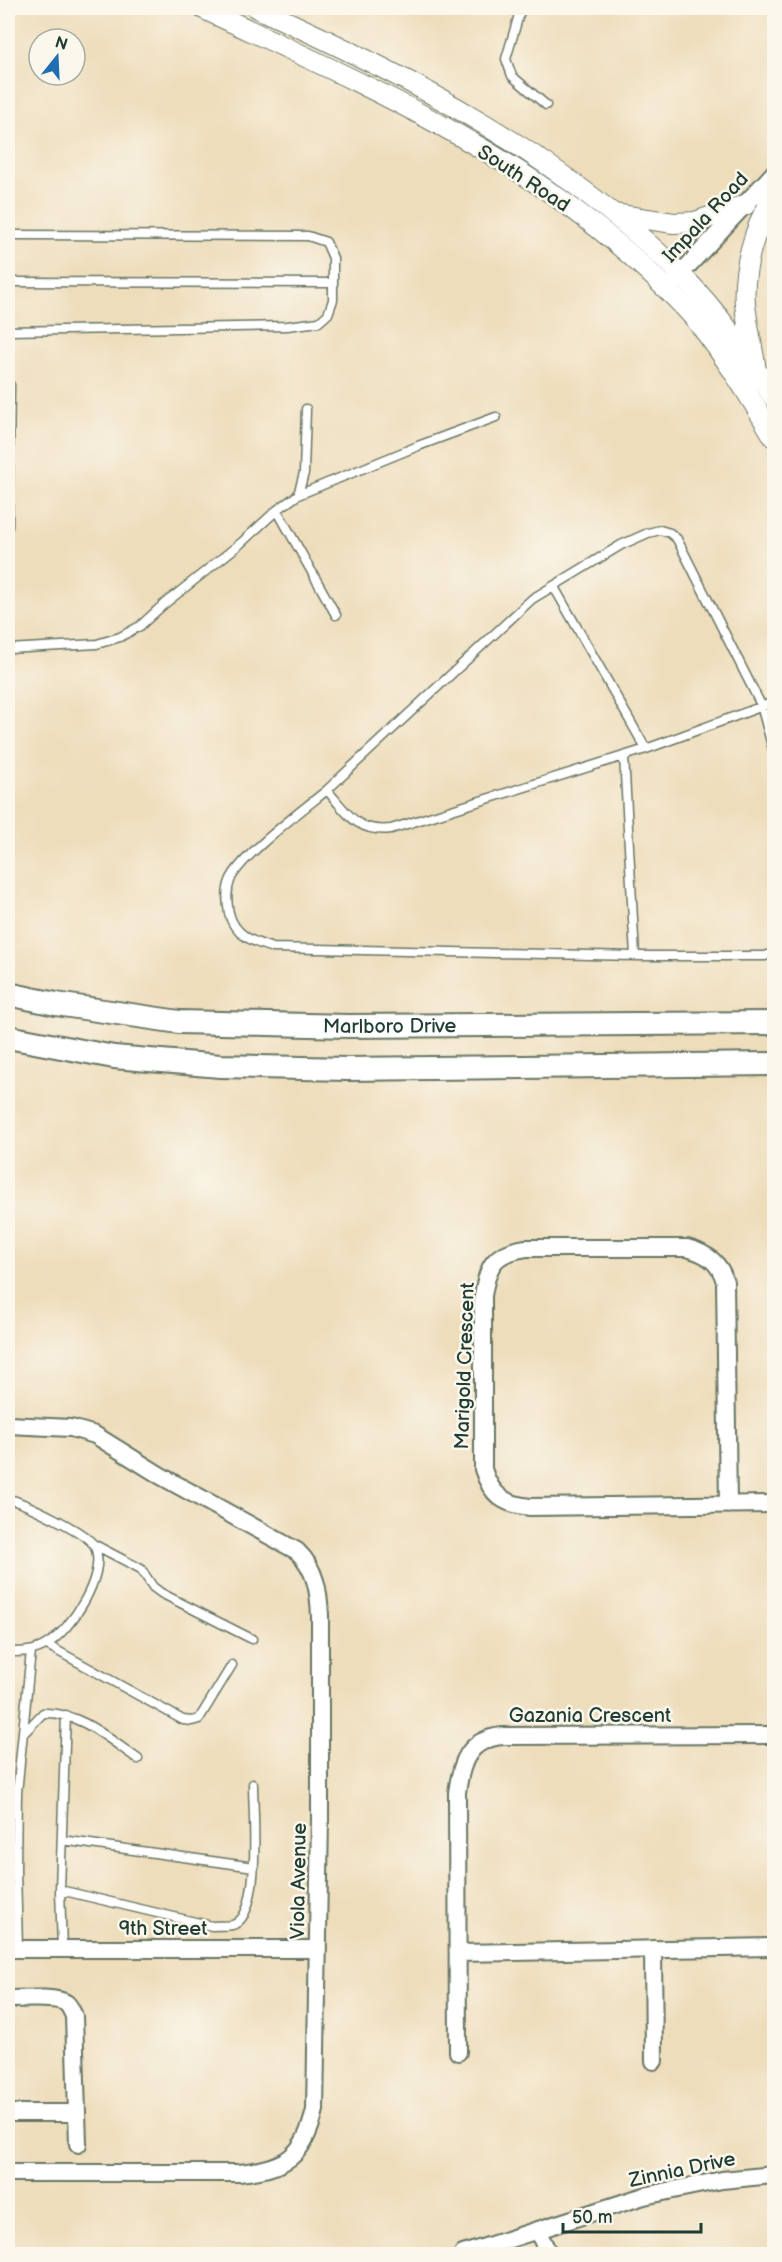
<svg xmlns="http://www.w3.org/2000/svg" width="782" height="2262" viewBox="0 0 782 2262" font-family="'Balsamiq Sans',sans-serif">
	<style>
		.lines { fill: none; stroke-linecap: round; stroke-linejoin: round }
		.service-casing { stroke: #677563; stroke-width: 11 }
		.minor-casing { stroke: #677563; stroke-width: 20 }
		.tertiary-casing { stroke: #677563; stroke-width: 22 }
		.secondary-casing { stroke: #677563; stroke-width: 26 }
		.service { stroke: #fff; stroke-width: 8 }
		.minor { stroke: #fff; stroke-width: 16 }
		.tertiary { stroke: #fff; stroke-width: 20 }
		.secondary { stroke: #fff; stroke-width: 22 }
		.labels { text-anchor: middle; stroke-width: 5; stroke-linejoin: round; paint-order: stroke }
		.street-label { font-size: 20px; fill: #1f3d34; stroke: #fbf7ec }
	</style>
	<rect width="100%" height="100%" fill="#fbf7ec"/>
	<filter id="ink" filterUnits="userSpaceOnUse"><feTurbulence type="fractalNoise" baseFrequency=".0167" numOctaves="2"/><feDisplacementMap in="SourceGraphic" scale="12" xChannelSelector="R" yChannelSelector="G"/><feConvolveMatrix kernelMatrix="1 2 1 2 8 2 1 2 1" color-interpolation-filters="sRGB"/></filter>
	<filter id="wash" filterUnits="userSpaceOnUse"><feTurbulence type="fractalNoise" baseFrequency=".008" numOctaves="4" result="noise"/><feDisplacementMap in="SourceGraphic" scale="24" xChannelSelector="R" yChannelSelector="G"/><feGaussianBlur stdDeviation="1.35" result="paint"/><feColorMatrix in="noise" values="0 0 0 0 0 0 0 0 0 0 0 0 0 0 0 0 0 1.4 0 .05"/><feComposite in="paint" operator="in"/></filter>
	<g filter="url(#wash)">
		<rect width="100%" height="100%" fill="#edb"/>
	</g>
	<g filter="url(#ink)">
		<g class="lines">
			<g class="service-casing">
				<path id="service" d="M521,8L506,59L512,76L546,105
					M8,235L308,236L326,242L333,258V300L328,314L319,322L287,326L8,331
					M8,282L333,283
					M298,495L418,446L496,417
					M277,510L336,615
					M8,527L10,385
					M554,587L646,749
					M8,649L97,644L120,637L140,626L163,605L241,543L277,510L298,495L304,473L306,409
					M774,702L646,749L391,829C357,833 347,813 327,790C305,808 238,858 230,881C226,891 227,903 229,913C234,935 253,942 273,948L635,956H765L774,953
					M624,756L635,956
					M327,790L532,599L621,545L648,533L660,530L670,533L677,539L761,705L774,753
					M8,1499C23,1502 89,1533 95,1547C107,1575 71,1630 47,1644C35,1652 22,1652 8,1652
					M95,1545L141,1569L153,1587L161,1593L252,1639
					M47,1645L183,1720L192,1721L199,1719L232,1665
					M23,1734L43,1713C79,1711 110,1740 138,1759
					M62,1840L254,1867
					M60,1890L212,1926C219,1925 230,1927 235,1924C262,1911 253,1811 253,1784
					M18,1948L16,1870L17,1793L31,1651
					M62,1948L60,1890L66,1715"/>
			</g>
			<g class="minor-casing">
				<path id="minor" d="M673,282L774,173
					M8,1425L71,1428L95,1435L161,1476L297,1551C316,1569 319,1592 320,1616V1818L315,2110C304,2157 286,2168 239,2173H8
					M728,1505L725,1282C720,1262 706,1253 687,1248H526C494,1253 488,1264 483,1296V1469C491,1495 503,1504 530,1507L774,1504
					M8,1949H318
					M653,1949L654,2061
					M458,1953L774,1947
					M8,1999C21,1999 56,1996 66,2003C70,2006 72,2012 74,2016L77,2113
					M458,2052L457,1793C461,1762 468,1739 503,1736L774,1735
					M8,2113H77L78,2144
					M538,2232L549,2254
					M463,2254L644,2196L722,2180L774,2175"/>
			</g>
			<g class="tertiary-casing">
				<path id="tertiary" d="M202,8C358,82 522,152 649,272C665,288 682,303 696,320C726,357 750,397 774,437
					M257,8C408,76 563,156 681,275C718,311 747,355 774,398
					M613,214L674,223L695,222L745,205
					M755,364C752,345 747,324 745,304C742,267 756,225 774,193"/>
			</g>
			<g class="secondary-casing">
				<g id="secondary">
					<path id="s1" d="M8,994L56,1004L179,1022L348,1026L774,1023"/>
					<path d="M8,1037L114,1057L220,1066L347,1069L774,1064"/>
				</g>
			</g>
			<use href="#service" class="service"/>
			<use href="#minor" class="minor"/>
			<use href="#tertiary" class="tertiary"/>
			<use href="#secondary" class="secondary"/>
		</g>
	</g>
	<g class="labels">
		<g class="street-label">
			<text transform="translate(524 178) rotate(33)" y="7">South Road</text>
			<text transform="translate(705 217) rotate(-47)" y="7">Impala Road</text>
			<text dy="7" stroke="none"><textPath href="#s1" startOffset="384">Marlboro Drive</textPath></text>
			<text transform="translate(464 1366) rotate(-88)" y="7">Marigold Crescent</text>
			<text x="590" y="1722">Gazania Crescent</text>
			<text transform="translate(298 1881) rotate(-89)" y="7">Viola Avenue</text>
			<text x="163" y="1935">9th Street</text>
			<text transform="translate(682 2169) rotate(-12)" y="7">Zinnia Drive</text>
		</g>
	</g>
	<rect width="782" height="2262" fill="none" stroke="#fbf7ec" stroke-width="30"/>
	<g transform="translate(57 57) rotate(18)"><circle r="28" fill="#fbf7ec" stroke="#a3ada2" stroke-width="1.5"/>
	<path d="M0-4.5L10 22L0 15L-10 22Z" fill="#1f6fb2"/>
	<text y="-9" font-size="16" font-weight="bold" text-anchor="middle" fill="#1f3d34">N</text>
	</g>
	<path d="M563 2223v9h138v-9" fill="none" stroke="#1f3d34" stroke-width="3"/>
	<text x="572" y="2223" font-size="18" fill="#1f3d34" stroke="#fbf7ec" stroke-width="4.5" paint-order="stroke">50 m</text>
</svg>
